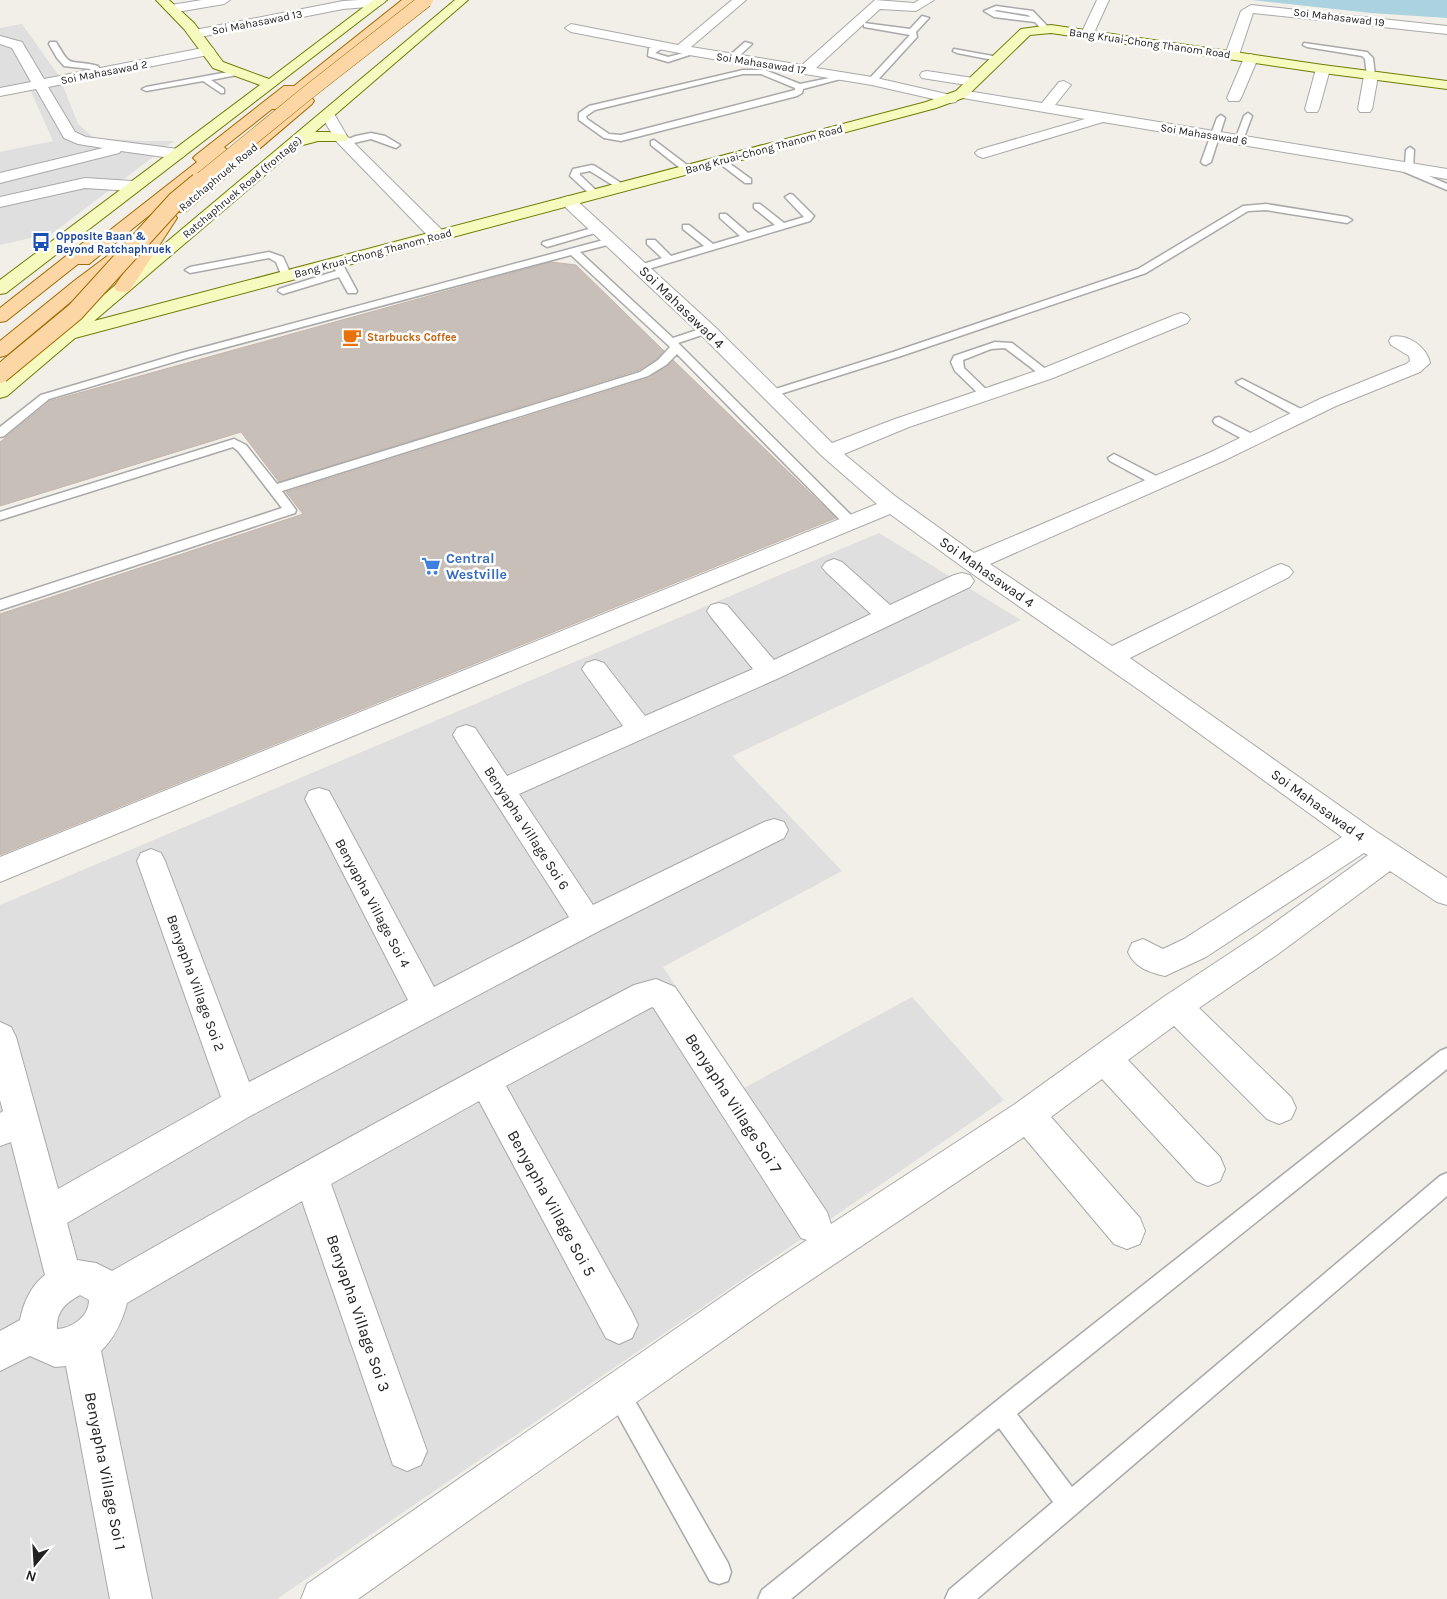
<svg xmlns="http://www.w3.org/2000/svg" width="1447" height="1599" viewBox="0 0 1447 1599" font-family="Karla,sans-serif">
	<style>
		.residential { fill: #e0dfdf }
		.water { fill: #aad3df }
		.building { fill: #c7bfb8; stroke: #c4b6ab }
		.lines { fill: none; stroke-linecap: round; stroke-linejoin: round }
		.lane-casing { stroke: #a9a9a9; stroke-width: 3 }
		.street-casing { stroke: #a9a9a9; stroke-width: 2 }
		.secondary-casing { stroke: #707d05; stroke-width: 2 }
		.primary-casing { stroke: #a06b00; stroke-width: 2 }
		.lane { fill: #fff; fill-rule: evenodd }
		.street { fill: #fff; fill-rule: evenodd }
		.secondary { fill: #f7fabf; fill-rule: evenodd }
		.primary { fill: #fcd6a4; fill-rule: evenodd }
		.primary-bridge-far1-casing { stroke: #a06b00; stroke-width: 15; stroke-linecap: butt }
		.primary-bridge-casing { stroke: #a06b00; stroke-width: 20; stroke-linecap: butt }
		.primary-bridge-far1 { stroke: #fcd6a4; stroke-width: 14 }
		.primary-bridge { stroke: #fcd6a4; stroke-width: 18 }
		.labels { text-anchor: middle; stroke-width: 5; stroke-linejoin: round; paint-order: stroke }
		.far-street-label { font-size: 11px; fill: #222; stroke: #fff }
		.far-transit-label { font-size: 11px; font-weight: bold; fill: #164399; stroke: #fff; text-anchor: start }
		.far-food-label { font-size: 11px; font-weight: bold; fill: #c56008; stroke: #fff; text-anchor: start }
		.street-label { font-size: 14px; fill: #222; stroke: #fff }
		.shop-label { font-size: 14px; font-weight: bold; fill: #366cbe; stroke: #fff; text-anchor: start }
		.near-street-label { font-size: 16px; fill: #222; stroke: #fff }
	</style>
	<rect width="100%" height="100%" fill="#f2efe9"/>
	<path class="residential" d="M22,24L59,76L78,124L94,138L143,141H174L53,233L0,245V152L53,141L28,85L0,90V28Z
		M879,533L1021,620L732,756L842,871L663,967L744,1088L912,997L1004,1100L277,1599H0V905Z"/>
	<path class="water" d="M1252,0H1447V18L1371,13Z"/>
	<path class="building" d="M551,262L576,265L664,351L657,359L639,370L279,482L241,432L0,506V442L50,401Z
		M673,360L836,518L0,855V614L303,514L286,492L649,378Z"/>
	<g class="lines">
		<g class="lane-casing">
			<path id="lane" d="M996,6L1033,11L1050,29L1043,31L1035,22L994,17L984,11ZM997,10L1028,15L1030,17L994,11Z
				M922,16L929,18L916,32L917,37L875,83H869V79L910,35L864,27V23L910,29Z
				M50,42H56C72,69 67,59 94,65L98,66L101,73L97,75L90,69L64,66L57,58L49,44Z
				M745,42L752,44L735,60H729V56Z
				M1304,43L1367,52L1373,58L1375,76L1371,78L1367,76L1365,59L1362,56L1307,47L1303,45Z
				M662,44L666,46L655,53L668,57L695,50L699,52L668,62L648,56L649,48Z
				M954,49L998,57L1002,59L998,61L957,53L953,51Z
				M239,70L243,72L242,74L211,80L224,89V93H221L203,81L146,91L142,89L146,87Z
				M743,70H765L800,84L844,75L848,77L803,89L802,93L797,96L621,141L604,138L579,120V113L589,106ZM743,74H761L795,88V90L621,135L609,134L587,119L586,116L595,110Z
				M1248,113L1252,116L1243,140L1239,143L1236,142L1235,140L1244,116Z
				M1221,115L1225,118L1211,162L1206,165L1203,164L1201,162L1217,118Z
				M371,133L385,136L400,145L396,148L371,139L345,145L341,142L356,136Z
				M654,140L691,168V172H685L651,145V141Z
				M1410,147L1414,150L1413,169L1447,184V190L1395,168V164L1405,165L1406,150Z
				M722,158L751,179V183H745L719,163V159Z
				M592,165L595,166L627,187L622,190L619,189L590,171L580,173V175L600,194L598,196H592L570,176L573,169Z
				M790,194L793,195L814,216L810,221L645,270H637L636,268L637,266L662,258L647,244V240H655L671,256L704,246L683,229V225H689L713,244L740,236L720,218V214H726L748,233L775,225L754,208V204H760L784,223L804,217L785,197Z
				M1266,204L1347,217L1352,220L1347,223L1266,210L1248,211L1146,273L901,356L774,396L770,398L764,394L766,392L893,352L1138,269L1243,206Z
				M599,226L604,229L602,231L547,247L542,244L543,242Z
				M611,238L616,241L615,243L580,252L673,338L703,328H711L712,330L711,332L678,343L856,520L858,523L856,526H846L677,354L666,365L648,376L282,491L296,510L295,513L0,610V600L282,508L238,451L233,447L0,520V512L234,439L246,445L277,484L640,372L658,360L670,347L571,255L190,357L49,399L4,436L0,437V427L41,395L182,353Z
				M269,252L283,257L292,277L291,279H283L276,262L269,258L190,273L185,270L190,267Z
				M338,262L343,265L357,291L356,293H348L339,277L283,294L278,291L279,289L336,271L333,265Z
				M995,342L1012,343L1052,374L1050,376H1042L1005,348L991,349L963,360L964,368L993,396L991,398H983L955,371L951,362L954,356Z
				M1242,379L1307,412L1309,415L1307,418H1299L1238,384L1236,382Z
				M1219,417L1256,436L1258,439L1252,443L1248,442L1215,424L1213,421L1215,418Z
				M1114,454L1162,479L1164,482L1158,486L1154,485L1110,461L1108,458Z
				M1447,1048V1069L1017,1414L1072,1487L1440,1176L1447,1173V1196L977,1599H945L949,1590L1053,1502L999,1428L791,1599H758L762,1590L1015,1386L1440,1051Z
				M618,1382L626,1385L728,1563L731,1572L728,1581L719,1584L710,1581L610,1401L607,1393L610,1385Z"/>
		</g>
		<g class="street-casing">
			<path id="street" d="M202,0H230L224,4L171,13L165,9L171,5Z
				M359,0H384L385,2L379,6L343,9L195,38L189,34L195,30L343,1Z
				M732,0H746L691,47L802,65L875,0L914,3L919,0H934L916,11L880,9L816,68L872,77L955,96L954,94L956,91L961,90L1042,103L1059,82L1064,81L1071,85L1055,105L1447,169V179L1103,122L983,158L978,156L975,153L978,150L1085,119L957,97L958,99L956,102L951,103L872,85L695,56L571,32L565,28L571,24L678,45Z
				M1097,0H1109L1092,37H1082L1081,34Z
				M1251,5L1447,26V34L1253,13L1239,55L1237,58H1227L1225,55L1241,11Z
				M0,36L22,42L44,79L208,47L213,48L215,51L213,54L48,87L75,132L86,137L178,149L183,151L186,154L183,157L178,159L121,151L119,153L0,183V173L103,148L78,144L64,138L36,89L0,96V88L31,82L12,48L0,44Z
				M1251,54L1258,58L1241,98L1239,101H1229L1227,98L1244,58Z
				M1323,65L1330,69L1319,109L1317,112H1307L1305,109L1316,69Z
				M927,71L973,78L980,82L973,86L922,78L920,75L922,72Z
				M1371,72L1378,76L1372,109L1370,112H1360L1358,109L1364,76Z
				M328,111L333,112L347,136L443,231L445,235L443,239H431L336,141L321,115L323,112Z
				M85,178L132,181L138,183L140,186L138,189L132,191L85,188L0,207V197Z
				M568,196L574,198L714,326L832,443L895,419L1039,370L1175,315L1181,313L1187,315L1190,319L1187,323L1053,378L909,427L844,454L895,496L974,553L1209,453L1322,398L1406,364L1410,361L1409,356L1391,345L1389,341L1391,337C1407,333 1427,347 1430,363L1420,372L1336,406L1223,461L990,564L1112,646L1273,567L1281,564L1289,567L1293,572L1289,577L1130,658L1374,830L1447,878V905L1437,902L1390,871L1278,954L1199,1008L1291,1097L1296,1108L1291,1119L1279,1124L1267,1119L1174,1026L1128,1060L1220,1157L1225,1169L1220,1181L1208,1186L1196,1181L1102,1079L1051,1117L1140,1218L1145,1231L1140,1244L1127,1249L1114,1244L1024,1137L775,1304L358,1599H301L307,1584L749,1278L807,1240L801,1238L653,1007L650,1008L506,1086L632,1312L638,1325L632,1338L619,1344L606,1338L479,1101L331,1184L427,1451L421,1465L407,1471L393,1465L302,1201L127,1303C122,1322 115,1337 101,1351L152,1599H110L66,1366L55,1367L30,1356L0,1371V1331L20,1320C23,1304 31,1285 45,1275L11,1142L0,1146V1113L3,1111L0,1100V1022L11,1027L16,1037L58,1189L221,1097L137,861L141,853L151,849L161,853L165,861L249,1082L408,1000L305,799L309,791L319,788L329,791L434,987L569,917L457,742L453,735L457,728L466,725L475,728L507,776L623,726L586,675L582,669L586,663L595,660L604,663L645,716L753,669L711,617L707,611L711,605L719,603L727,605L774,660L871,614L826,572L822,567L826,562L834,559L842,562L890,605L954,575L962,573L970,575L974,581L970,587L779,678L519,794L593,905L764,822L774,819L784,822L788,830L784,838L599,931L252,1115L67,1223L77,1260L96,1263L112,1271C284,1172 458,1077 634,985L656,979L675,987L827,1212L831,1224L1015,1104L1165,996L1256,936L1368,855L1364,853L1206,957L1165,976C1149,972 1135,968 1128,952L1132,943L1143,939L1163,949L1184,939L1342,837L1145,694L964,568L890,514L0,882V857L877,504L822,456L700,334L562,204L560,201L562,198ZM80,1295L89,1300C89,1317 72,1328 57,1329C56,1312 65,1303 80,1295Z"/>
		</g>
		<g class="secondary-casing">
			<path id="secondary" d="M156,0H169L194,23L223,62L269,79L373,0H387L6,293L0,294V280L260,85L213,68L184,29Z
				M455,0H468L315,132H329L346,135L348,138L346,141H318L299,146L94,321L926,102L956,91L1021,29L1051,25L1323,65L1447,81V89L1323,73L1051,33L1030,35L966,97L936,108L75,338L7,396L0,398V382Z"/>
		</g>
		<g class="primary-casing">
			<path id="primary" d="M402,0H416L282,109H272L224,147L228,151L225,154L89,264H78L6,321L0,322V308L89,238H100L197,162L193,158L196,155L284,86H294Z
				M307,97L312,98L314,101L312,104L185,212H173L171,209L173,206L302,98Z
				M169,213L175,215L177,218L132,287L129,291L123,292L117,291L114,287L163,215Z
				M132,241L138,242L140,246L138,250L86,289L7,355L0,357V341L74,281L126,242Z"/>
		</g>
		<use href="#lane" class="lane"/>
		<use href="#street" class="street"/>
		<use href="#secondary" class="secondary"/>
		<use href="#primary" class="primary"/>
		<g class="primary-bridge-far1-casing">
			<path id="primary-bridge-far1" d="M197,183L306,94L426,0"/>
		</g>
		<g class="primary-bridge-casing">
			<path id="primary-bridge" d="M0,374L75,312L176,201L199,182"/>
		</g>
		<use href="#primary-bridge-far1" class="primary-bridge-far1"/>
		<use href="#primary-bridge" class="primary-bridge"/>
	</g>
	<defs>
		<g id="bus-bare" transform="scale(1.5)"><path d="M-5-6H5V4H4V6H2V4H-2V6H-4V4H-5ZM-3.5-4V0h7V-4ZM-3.5 1.2v1.5H-2V1.2ZM2 1.2v1.5H3.5V1.2Z" fill="#1a4fb4" stroke="#fff" stroke-width="2.5" paint-order="stroke"/></g>
		<g id="cafe-bare" transform="scale(1.5)"><path d="M-5.5-4.5H6V0H3Q3 3.5 0 3.5H-2.5Q-5.5 3.5-5.5 0ZM3-3.2v2h1.7v-2ZM-6 4.5H4V6H-6Z" fill="#e8710a" stroke="#fff" stroke-width="2.5" paint-order="stroke"/></g>
		<g id="supermarket-bare" transform="scale(1.5)"><path d="M-6-5.5h2.5l.6 2H6L4.5 2H-2.5L-4.4-4H-6ZM-1.5 3.2a1.3 1.3 0 1 0 .1 0ZM3 3.2a1.3 1.3 0 1 0 .1 0Z" fill="#3f7fe0" stroke="#fff" stroke-width="2.5" paint-order="stroke"/></g>
	</defs>
	<g fill-rule="evenodd">
		<use href="#bus-bare" x="41" y="242"/>
		<use href="#cafe-bare" x="352" y="337"/>
		<use href="#supermarket-bare" x="431" y="566"/>
	</g>
	<g class="labels">
		<g class="far-street-label">
			<text transform="translate(1339 17) rotate(7)" y="4">Soi Mahasawad 19</text>
			<text transform="translate(257 22) rotate(-11)" y="4">Soi Mahasawad 13</text>
			<text transform="translate(1150 43) rotate(8)" y="4">Bang Kruai-Chong Thanom Road</text>
			<text transform="translate(761 63) rotate(9)" y="4">Soi Mahasawad 17</text>
			<text transform="translate(104 72) rotate(-11)" y="4">Soi Mahasawad 2</text>
			<text transform="translate(1204 134) rotate(9)" y="4">Soi Mahasawad 6</text>
			<text transform="translate(764 149) rotate(-15)" y="4">Bang Kruai-Chong Thanom Road</text>
			<text transform="translate(218 177) rotate(-40)" y="4">Ratchaphruek Road</text>
			<text transform="translate(242 187) rotate(-40)" y="4">Ratchaphruek Road (frontage)</text>
			<text transform="translate(373 253) rotate(-15)" y="4">Bang Kruai-Chong Thanom Road</text>
		</g>
		<g class="far-transit-label">
			<text x="56" y="240">Opposite Baan &amp;<tspan x="56" dy="13">Beyond Ratchaphruek</tspan></text>
		</g>
		<g class="far-food-label">
			<text x="367" y="341">Starbucks Coffee</text>
		</g>
		<g class="street-label">
			<text transform="translate(682 307) rotate(44)" y="5">Soi Mahasawad 4</text>
			<text transform="translate(987 572) rotate(35)" y="5">Soi Mahasawad 4</text>
			<text transform="translate(1318 805) rotate(36)" y="5">Soi Mahasawad 4</text>
			<text transform="translate(527 828) rotate(57)" y="5">Benyapha Village Soi 6</text>
			<text transform="translate(373 903) rotate(62)" y="5">Benyapha Village Soi 4</text>
			<text transform="translate(196 983) rotate(70)" y="5">Benyapha Village Soi 2</text>
		</g>
		<g class="shop-label">
			<text x="446" y="563">Central<tspan x="446" dy="16">Westville</tspan></text>
		</g>
		<g class="near-street-label">
			<text transform="translate(734 1103) rotate(57)" y="6">Benyapha Village Soi 7</text>
			<text transform="translate(552 1203) rotate(61)" y="6">Benyapha Village Soi 5</text>
			<text transform="translate(359 1313) rotate(71)" y="6">Benyapha Village Soi 3</text>
			<text transform="translate(106 1471) rotate(79)" y="6">Benyapha Village Soi 1</text>
		</g>
	</g>
	<g transform="translate(35 1564) rotate(198)" stroke="#ffffff" stroke-width="4" paint-order="stroke">
	<path d="M0-4L9 19L0 12L-9 19Z" fill="#222222"/>
	<text y="-8" font-size="14" font-weight="bold" text-anchor="middle" fill="#222222">N</text>
	</g>
</svg>
